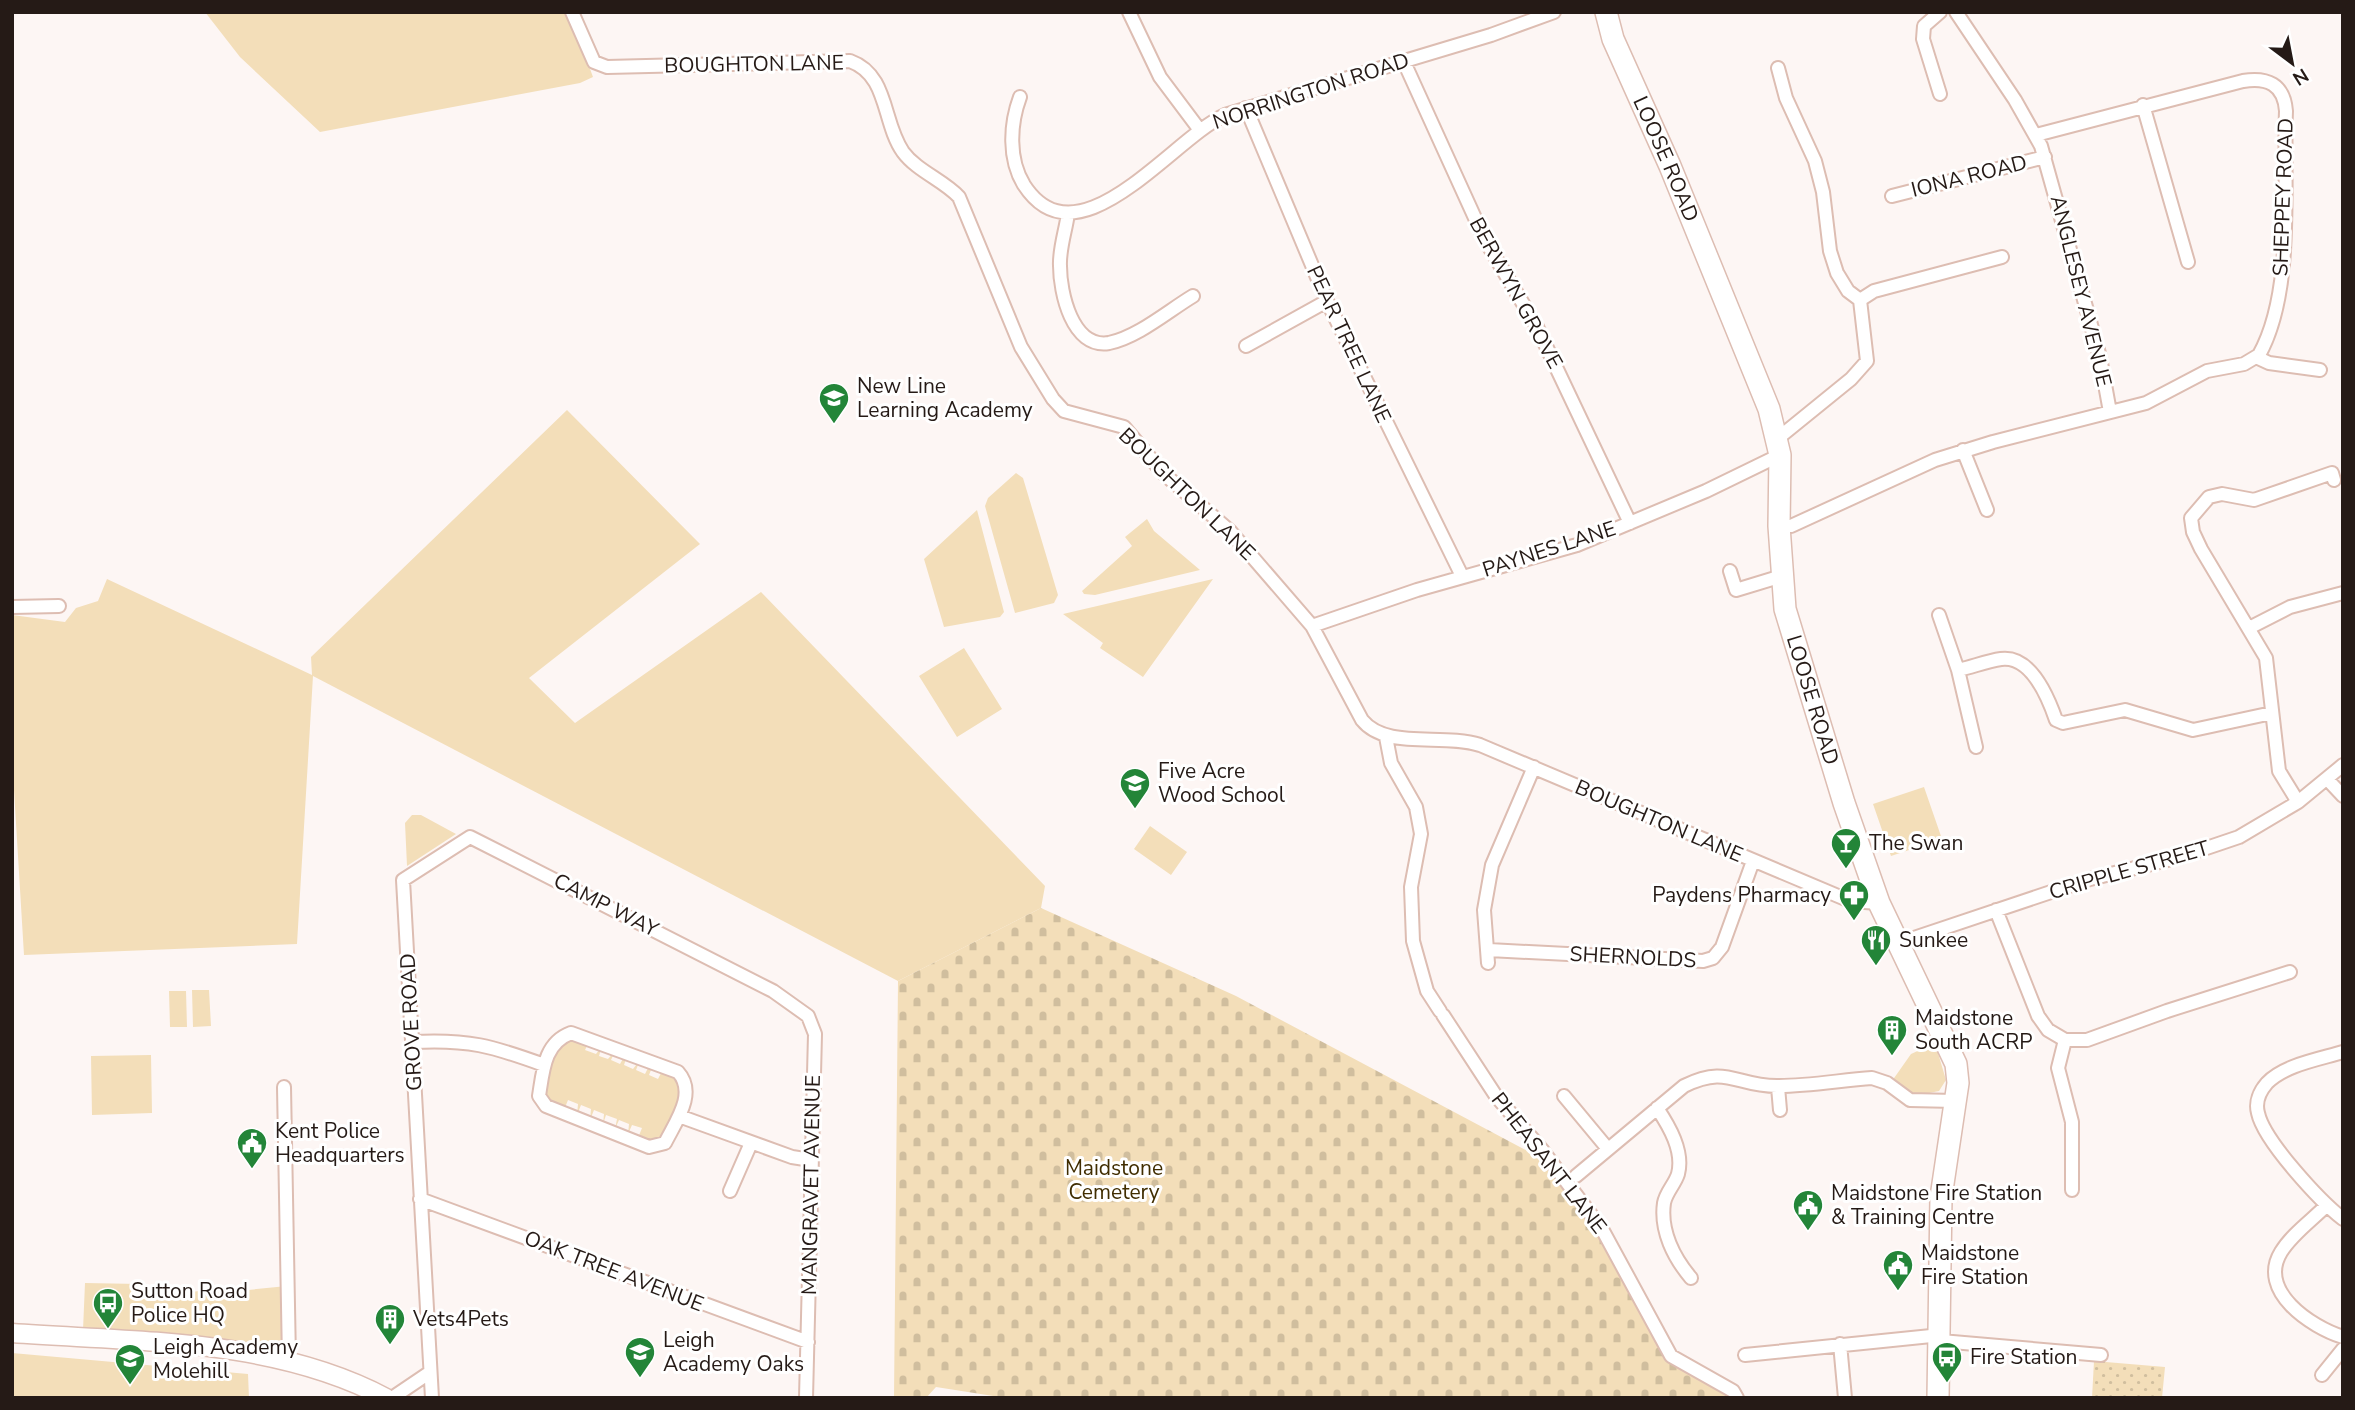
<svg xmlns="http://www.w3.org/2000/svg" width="2355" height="1410" viewBox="0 0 2355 1410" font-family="'Nunito Sans',sans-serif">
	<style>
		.green { fill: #f3deb9 }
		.cemetery { fill: url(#cemetery-stones) }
		.garden { fill: url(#garden-dots) }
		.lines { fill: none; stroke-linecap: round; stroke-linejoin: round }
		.street-casing { stroke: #ddbdb2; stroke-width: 16 }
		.primary-casing { stroke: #ddbdb2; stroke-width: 21 }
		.highway-casing { stroke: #ddbdb2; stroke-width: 24 }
		.street { stroke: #fff; stroke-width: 12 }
		.primary { stroke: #fff; stroke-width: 18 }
		.highway { stroke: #fff; stroke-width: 21 }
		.labels { text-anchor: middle; stroke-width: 6; stroke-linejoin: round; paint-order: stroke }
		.street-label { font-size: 21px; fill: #251a16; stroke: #fff }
		.poi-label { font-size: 21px; fill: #251a16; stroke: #fff; text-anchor: start }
		.park-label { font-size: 21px; fill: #402d00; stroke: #fff }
	</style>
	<defs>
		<pattern id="cemetery-stones" width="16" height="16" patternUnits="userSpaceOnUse" patternTransform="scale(1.75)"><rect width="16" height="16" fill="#f3deb9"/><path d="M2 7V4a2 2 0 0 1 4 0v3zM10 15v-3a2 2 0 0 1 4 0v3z" fill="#d0be9e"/></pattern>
		<pattern id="garden-dots" width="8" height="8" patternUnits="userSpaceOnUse" patternTransform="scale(1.75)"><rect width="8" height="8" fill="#f3deb9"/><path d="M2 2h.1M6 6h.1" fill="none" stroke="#d0be9e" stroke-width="1.8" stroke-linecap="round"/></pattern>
	</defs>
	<rect width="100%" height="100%" fill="#fdf6f4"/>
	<path class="green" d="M205,12H569L593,77L580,83L320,132L240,57Z
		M567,410L700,544L529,678L575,723L761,592L1045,886L1041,908L898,981L313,676L297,944L24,955L12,757V615L65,622L76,608L98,601L107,579L312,675L311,657Z
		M1016,473L1023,478L1058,595L1054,603L1015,613L985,506L988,498Z
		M977,510L1004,612L1000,617L944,627L924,559Z
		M1147,519L1154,531L1200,570L1095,595L1084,594L1082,591L1132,546L1125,537Z
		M1213,579L1143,677L1100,648L1103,643L1063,614Z
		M964,648L1002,709L957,737L919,676Z
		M1924,787L1942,839L1891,856L1873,804Z
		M412,815H421L456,834L407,866L405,823Z
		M1150,826L1187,852L1171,875L1134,849Z
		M192,990H209L211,1026L193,1027Z
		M169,991H186L187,1027H170Z
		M578,1038L589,1042L585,1050L596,1054L602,1046L599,1056L608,1059L615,1051L611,1060L620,1064L625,1055L627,1056L624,1065L633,1069L640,1060L636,1070L645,1074L650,1064L653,1065L649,1075L658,1079L663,1069L674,1073L684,1089L665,1138L651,1142L638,1138L642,1128L632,1125L628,1134L629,1124L619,1120L615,1129L617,1119L606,1115L603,1124L604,1114L594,1110L590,1120L591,1109L581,1105L577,1115L578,1104L568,1100L564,1110L547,1098C538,1077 556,1043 578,1038Z
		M1935,1043L1946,1080L1939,1091L1929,1093V1096H1914L1892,1081L1911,1054Z
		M151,1055L152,1113L92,1115L91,1056Z
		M85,1283L140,1284L155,1297L228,1287V1292L287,1286L285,1349L279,1351L83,1330Z
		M12,1353L248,1374L249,1398H12Z"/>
	<path class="cemetery" d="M1041,908L1236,996L1537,1156L1599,1232L1667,1358L1733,1398H1006L936,1387L926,1398H894L898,981Z"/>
	<path class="garden" d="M2094,1361L2165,1367L2162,1398H2092Z"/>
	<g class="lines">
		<g class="street-casing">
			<path id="street" d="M572,12L594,62L607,67L850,61C889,75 882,122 903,152C917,171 943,180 959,197L1021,347L1053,399L1064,411L1124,427L1164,474L1230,531L1312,626L1362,720C1386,750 1442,733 1480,745L1850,901L1879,903
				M1129,12L1160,77L1199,129
				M1956,12L2015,100L2041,146L2100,357L2110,412
				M1404,62L1485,240L1537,327L1630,523
				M1778,68L1786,98L1815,161L1823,192L1830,251L1837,273L1848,291L1860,300
				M1940,94L1923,39L1924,26L1940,12
				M1020,97C1010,124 1008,159 1024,185C1078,268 1172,139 1225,115L1491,35L1554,12
				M2143,105L2188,262
				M1246,108L1327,301L1462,576
				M1892,196L2045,157
				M1068,213C1066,230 1059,249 1060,266C1060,292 1072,349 1109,343C1138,337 1168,311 1193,296
				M1860,300L1874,291L2002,257
				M1246,346L1327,301
				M2256,357L2269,363L2320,370
				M1777,439L1851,379L1867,361L1860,300
				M1963,450L1987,510
				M1779,526H1791L1935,460L1993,442L2146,403L2207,371L2244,364L2259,355C2295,291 2283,183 2286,111C2284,84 2267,77 2243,81L2036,135
				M1730,571L1736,590L1782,576
				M12,607L59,606
				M1939,615L1958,670L1976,747
				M1312,626L1417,590L1577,545L1706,491L1780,455
				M2249,628L2290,607L2343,593
				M1958,670C1972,667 1987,661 2001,659C2031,655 2048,697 2056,720L2063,723L2125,710L2193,730L2272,713
				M1386,737L1391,763L1416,807L1421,834L1411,887L1413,941L1427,991L1440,1011
				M2327,779L2343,796
				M2298,802L2279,771L2266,658L2201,549L2193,532L2191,518L2209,497L2222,494L2254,500L2332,473L2334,480
				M1996,910L2038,1016L2048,1030L2065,1040H2087L2167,1011L2290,972
				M1899,943L2090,879L2180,857L2239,837L2298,802L2343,765
				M1489,950L1703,961L1713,958L1722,947L1753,861
				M1488,963L1484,910L1492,865L1534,767
				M1443,1015L1496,1096L1543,1151L1602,1229L1671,1356L1733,1391L1737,1398
				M571,1033L678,1072C697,1093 676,1121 665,1143L649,1147L546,1106L539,1096C543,1071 544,1043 571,1033Z
				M2065,1040L2058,1068L2072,1122V1190
				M413,1042C468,1039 492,1046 544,1065
				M2343,1052C2320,1059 2284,1065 2267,1083C2260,1091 2255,1102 2258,1113C2264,1141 2320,1201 2343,1219
				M284,1087L289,1360
				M1778,1087L1780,1110
				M1564,1096L1608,1149
				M1657,1108C1669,1126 1684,1151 1678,1174C1675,1184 1666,1192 1664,1203C1660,1231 1674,1258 1691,1278
				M679,1116L792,1157L811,1160
				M1576,1176L1684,1086C1728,1064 1736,1087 1779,1086C1810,1086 1842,1080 1872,1078L1887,1083L1910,1100L1955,1101
				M730,1191L751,1143
				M420,1199L808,1342
				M2327,1205C2312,1220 2292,1234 2281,1252C2257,1291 2311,1327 2343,1337
				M1941,1341L2101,1355
				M1840,1344L1845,1398
				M1745,1355L1941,1335
				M2322,1375L2343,1349
				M392,1398L429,1373
				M432,1398L403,880L470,837L773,991L808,1016L815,1034L806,1398"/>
		</g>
		<g class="primary-casing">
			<path id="primary" d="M12,1333C137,1342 273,1338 386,1398"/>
		</g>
		<g class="highway-casing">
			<g id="highway">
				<path id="s1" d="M1606,12L1613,39L1670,166L1769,409L1780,455L1779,526L1785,609L1844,803L1879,903L1956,1064L1958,1083L1941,1197L1938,1398"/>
			</g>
		</g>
		<use href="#street" class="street"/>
		<use href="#primary" class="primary"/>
		<use href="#highway" class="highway"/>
	</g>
	<defs>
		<g id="school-pin" transform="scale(1.575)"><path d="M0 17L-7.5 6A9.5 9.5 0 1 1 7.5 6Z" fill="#238538" stroke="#fff"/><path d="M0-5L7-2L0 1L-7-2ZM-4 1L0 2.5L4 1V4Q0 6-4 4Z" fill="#fff"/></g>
		<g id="bar-pin" transform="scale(1.575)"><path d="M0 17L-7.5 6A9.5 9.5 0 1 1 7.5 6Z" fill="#238538" stroke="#fff"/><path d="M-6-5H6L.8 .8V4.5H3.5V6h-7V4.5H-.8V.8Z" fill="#fff"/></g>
		<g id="pharmacy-pin" transform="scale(1.575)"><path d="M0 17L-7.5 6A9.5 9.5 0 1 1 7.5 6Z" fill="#238538" stroke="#fff"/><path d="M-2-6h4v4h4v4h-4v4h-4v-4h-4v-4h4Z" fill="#fff"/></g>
		<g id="restaurant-pin" transform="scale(1.575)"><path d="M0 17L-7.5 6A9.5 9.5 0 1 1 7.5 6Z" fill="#238538" stroke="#fff"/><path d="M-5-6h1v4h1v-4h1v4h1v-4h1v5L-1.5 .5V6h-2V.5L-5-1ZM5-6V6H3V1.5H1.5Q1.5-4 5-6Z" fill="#fff"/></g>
		<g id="building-pin" transform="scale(1.575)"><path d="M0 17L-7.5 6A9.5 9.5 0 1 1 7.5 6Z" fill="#238538" stroke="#fff"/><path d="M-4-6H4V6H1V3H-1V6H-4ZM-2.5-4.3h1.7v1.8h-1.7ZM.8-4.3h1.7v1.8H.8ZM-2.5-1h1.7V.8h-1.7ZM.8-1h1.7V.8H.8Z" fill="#fff"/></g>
		<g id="civic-pin" transform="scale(1.575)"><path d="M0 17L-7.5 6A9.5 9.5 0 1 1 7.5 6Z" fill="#238538" stroke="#fff"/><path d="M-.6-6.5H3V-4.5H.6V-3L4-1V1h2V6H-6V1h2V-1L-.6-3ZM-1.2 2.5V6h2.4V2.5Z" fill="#fff"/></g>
		<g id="bus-pin" transform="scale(1.575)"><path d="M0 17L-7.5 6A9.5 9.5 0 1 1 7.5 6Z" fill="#238538" stroke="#fff"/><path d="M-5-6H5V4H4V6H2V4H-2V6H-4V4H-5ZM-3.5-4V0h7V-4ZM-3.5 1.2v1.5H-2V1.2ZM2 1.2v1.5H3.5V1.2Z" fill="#fff"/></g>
	</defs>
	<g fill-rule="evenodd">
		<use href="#school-pin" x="834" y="398"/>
		<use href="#school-pin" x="1135" y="783"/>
		<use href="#bar-pin" x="1846" y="843"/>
		<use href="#pharmacy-pin" x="1854" y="895"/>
		<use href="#restaurant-pin" x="1876" y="940"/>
		<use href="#building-pin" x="1892" y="1030"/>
		<use href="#civic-pin" x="252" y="1143"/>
		<use href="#civic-pin" x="1808" y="1205"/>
		<use href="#civic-pin" x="1898" y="1265"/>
		<use href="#bus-pin" x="108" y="1303"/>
		<use href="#building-pin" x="390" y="1319"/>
		<use href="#school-pin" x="640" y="1352"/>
		<use href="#bus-pin" x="1947" y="1357"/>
		<use href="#school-pin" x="130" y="1359"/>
	</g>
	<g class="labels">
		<g class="street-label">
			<text transform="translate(754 64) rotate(-1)" y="7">BOUGHTON LANE</text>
			<text transform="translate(1311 91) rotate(-18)" y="7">NORRINGTON ROAD</text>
			<text dy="7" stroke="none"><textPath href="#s1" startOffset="159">LOOSE ROAD</textPath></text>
			<text transform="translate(1969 176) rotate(-14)" y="7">IONA ROAD</text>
			<text transform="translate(2283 197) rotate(-88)" y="7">SHEPPEY ROAD</text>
			<text transform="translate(2081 291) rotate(76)" y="7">ANGLESEY AVENUE</text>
			<text transform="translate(1516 293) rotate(61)" y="7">BERWYN GROVE</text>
			<text transform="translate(1349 344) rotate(65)" y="7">PEAR TREE LANE</text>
			<text transform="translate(1187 494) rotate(44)" y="7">BOUGHTON LANE</text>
			<text transform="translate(1549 549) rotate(-18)" y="7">PAYNES LANE</text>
			<text dy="7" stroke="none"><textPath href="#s1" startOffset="726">LOOSE ROAD</textPath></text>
			<text transform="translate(1659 821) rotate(23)" y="7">BOUGHTON LANE</text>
			<text transform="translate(2129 870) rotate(-16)" y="7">CRIPPLE STREET</text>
			<text transform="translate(606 905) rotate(27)" y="7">CAMP WAY</text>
			<text transform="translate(1633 957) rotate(3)" y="7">SHERNOLDS</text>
			<text transform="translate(411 1022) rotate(-93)" y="7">GROVE ROAD</text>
			<text transform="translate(1549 1163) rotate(52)" y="7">PHEASANT LANE</text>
			<text transform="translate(811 1185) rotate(-89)" y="7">MANGRAVET AVENUE</text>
			<text transform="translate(614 1271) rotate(21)" y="7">OAK TREE AVENUE</text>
		</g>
		<g class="poi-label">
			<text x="857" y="393">New Line<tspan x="857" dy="24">Learning Academy</tspan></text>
			<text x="1158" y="778">Five Acre<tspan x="1158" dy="24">Wood School</tspan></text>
			<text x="1869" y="850">The Swan</text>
			<text x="1831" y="902" text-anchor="end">Paydens Pharmacy</text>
			<text x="1899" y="947">Sunkee</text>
			<text x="1915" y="1025">Maidstone<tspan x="1915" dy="24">South ACRP</tspan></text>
			<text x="275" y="1138">Kent Police<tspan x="275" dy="24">Headquarters</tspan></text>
			<text x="1831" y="1200">Maidstone Fire Station<tspan x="1831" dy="24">&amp; Training Centre</tspan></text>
			<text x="1921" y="1260">Maidstone<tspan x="1921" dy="24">Fire Station</tspan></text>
			<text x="131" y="1298">Sutton Road<tspan x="131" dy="24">Police HQ</tspan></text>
			<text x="413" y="1326">Vets4Pets</text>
			<text x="663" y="1347">Leigh<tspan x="663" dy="24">Academy Oaks</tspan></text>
			<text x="153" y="1354">Leigh Academy<tspan x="153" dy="24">Molehill</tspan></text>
			<text x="1970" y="1364">Fire Station</text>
		</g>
		<g class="park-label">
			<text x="1114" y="1175">Maidstone<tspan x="1114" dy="24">Cemetery</tspan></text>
		</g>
	</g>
	<rect width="2355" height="1410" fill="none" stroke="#251a16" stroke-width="28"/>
	<g transform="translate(2292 63) rotate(148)" stroke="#ffffff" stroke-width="5" paint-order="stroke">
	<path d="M0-5L12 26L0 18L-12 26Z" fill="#251a16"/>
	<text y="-10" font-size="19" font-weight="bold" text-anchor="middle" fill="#251a16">N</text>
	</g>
</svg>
